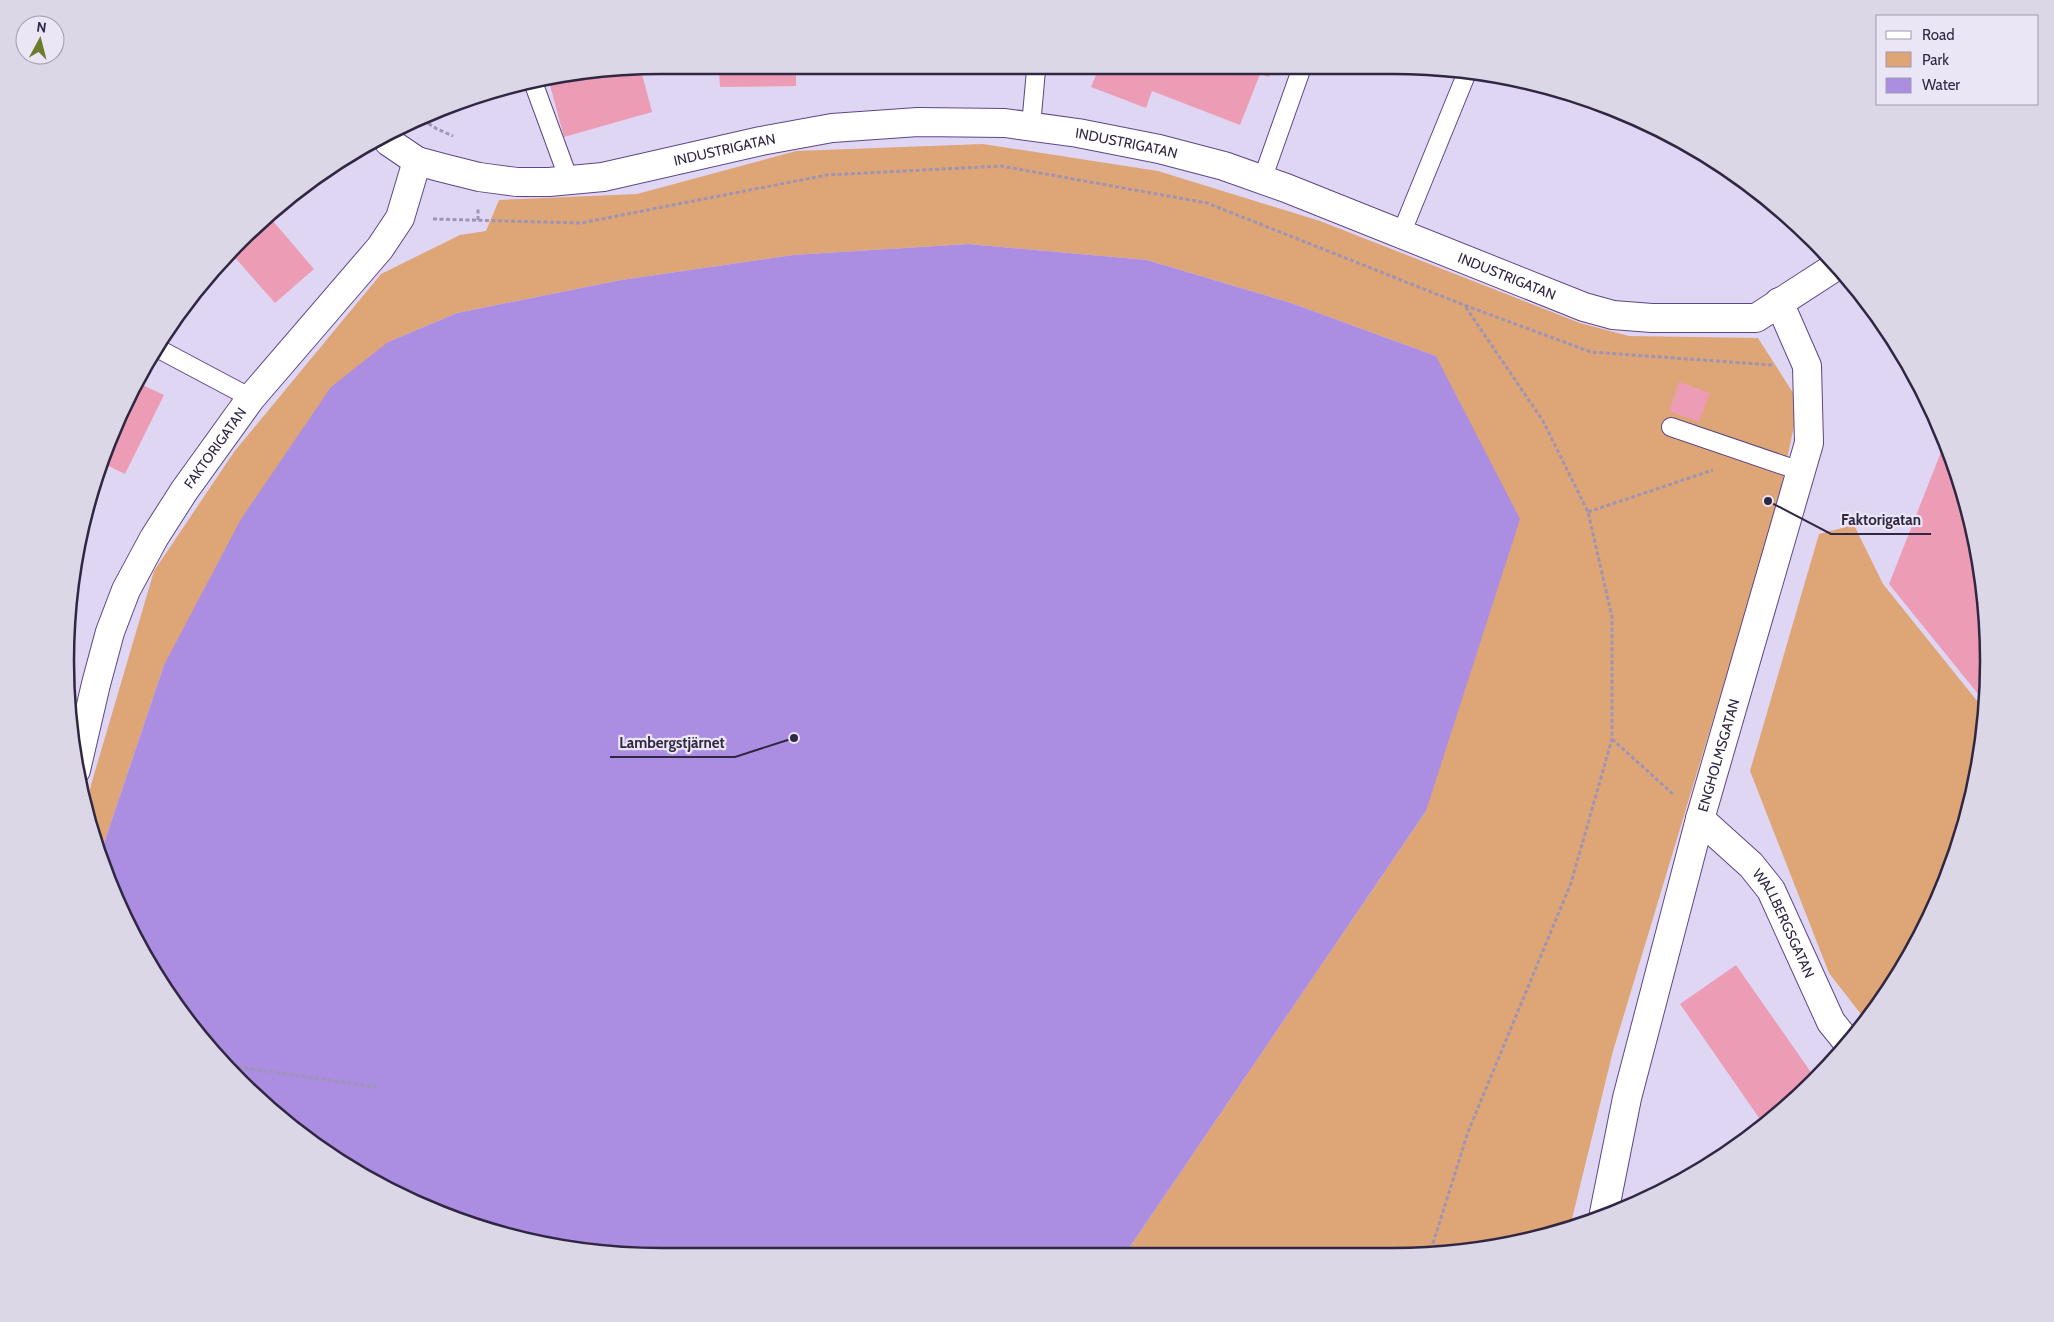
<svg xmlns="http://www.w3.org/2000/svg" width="2054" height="1322" viewBox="0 0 2054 1322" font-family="Cabin,sans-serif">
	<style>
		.green { fill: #dea577 }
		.water { fill: #ab8ee2 }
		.building { fill: #ed9cb5 }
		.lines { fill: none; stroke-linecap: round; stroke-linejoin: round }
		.service-casing { stroke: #5e4685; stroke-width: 20 }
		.minor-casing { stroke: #5e4685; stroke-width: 30 }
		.path { stroke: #9f95b3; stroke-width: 3; stroke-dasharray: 4 2.5; stroke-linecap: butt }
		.service { stroke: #fff; stroke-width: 18 }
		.minor { stroke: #fff; stroke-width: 28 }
		.labels { text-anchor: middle; stroke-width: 4.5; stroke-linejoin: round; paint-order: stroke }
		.street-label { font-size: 14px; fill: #312743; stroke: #eae6f5 }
		.rim { fill: none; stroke: #312743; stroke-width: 2.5 }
		.leader { fill: none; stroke: #312743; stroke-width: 2 }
		.callout-dot { fill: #312743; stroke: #eae6f5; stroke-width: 2 }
		.callout-label { font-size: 15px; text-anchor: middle; font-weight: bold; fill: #312743; stroke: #eae6f5; stroke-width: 4.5; stroke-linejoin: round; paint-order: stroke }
	</style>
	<rect width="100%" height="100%" fill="#dfd6f4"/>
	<path class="green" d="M983,144L1158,171L1320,221L1580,323L1629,336L1758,338L1799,402L1777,507L1613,1051L1570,1227L1548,1237L1432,1256L1125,1254L1426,811L1436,356L1291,303L1147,260L968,244L793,255L621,280L457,313L388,342L164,665L100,855L85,816L91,785L154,571L234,452L381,274L460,235L486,231L499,200L637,194L796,151Z
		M1854,525L1883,584L1986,712L1969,816L1927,925L1867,1022L1829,973L1750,771L1819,534Z"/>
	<path class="water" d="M968,244L1147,260L1291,303L1436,356L1520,519L1426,811L1125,1254L583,1252L433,1212L298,1134L239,1082L166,992L126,924L100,855L164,665L241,519L331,387L388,342L457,313L621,280L793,255Z"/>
	<path class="building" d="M583,70H641L652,112L564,137L548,78Z
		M719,70H796V86L720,87Z
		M1098,70H1271L1269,77L1260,74L1240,125L1152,91L1146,108L1091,87Z
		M267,214L314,269L275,303L231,253Z
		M136,382L164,395L125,474L100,462Z
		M1679,382L1710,393L1699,422L1669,411Z
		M1945,442L1957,470L1984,583L1987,705L1889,584Z
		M1736,965L1815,1078L1786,1109L1764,1125L1680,1004Z"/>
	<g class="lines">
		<g class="service-casing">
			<path id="service" d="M533,82L569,180
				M1031,126L1036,70
				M1262,180L1301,70
				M1401,234L1468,70
				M155,347L251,398
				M1671,427L1800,471"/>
		</g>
		<g class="minor-casing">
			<g id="minor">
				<path id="s1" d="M386,138L389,142L417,161L443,168L479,177L517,182H549L603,177L761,141L832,128L918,122L1005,123L1078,133L1159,149L1224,166L1286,188L1584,307L1613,315L1652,318H1756L1838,265"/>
				<path id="s2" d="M76,770L96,684L110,632L126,590L154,538L184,491L251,398L380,248L400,218L417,161"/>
				<path id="s3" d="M1700,819L1751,865L1771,890L1831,1022L1848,1043"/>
				<path id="s4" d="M1604,1213L1627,1098L1700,819L1809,443L1807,366L1779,302"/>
			</g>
		</g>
		<path class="path" d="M423,120L437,129L453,136
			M433,219L581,223L827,175L1001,166L1207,203L1464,305L1591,352L1772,365
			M478,220V208
			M1588,512L1713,470
			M1612,739L1674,795
			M225,1065L376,1087
			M1429,1256L1468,1132L1571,883L1612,739V617L1588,512L1543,421L1465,306"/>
		<use href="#service" class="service"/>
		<use href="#minor" class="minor"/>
	</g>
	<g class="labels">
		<g class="street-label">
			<text dy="5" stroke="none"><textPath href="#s1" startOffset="758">INDUSTRIGATAN</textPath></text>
			<text dy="5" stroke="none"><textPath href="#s1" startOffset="352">INDUSTRIGATAN</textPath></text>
			<text dy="5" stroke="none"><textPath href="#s1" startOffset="1162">INDUSTRIGATAN</textPath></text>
			<text dy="5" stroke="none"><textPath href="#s2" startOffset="355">FAKTORIGATAN</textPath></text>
			<text dy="5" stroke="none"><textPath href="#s4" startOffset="472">ENGHOLMSGATAN</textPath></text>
			<text dy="5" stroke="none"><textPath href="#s3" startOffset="136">WALLBERGSGATAN</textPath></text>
		</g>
	</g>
	<path d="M0 0H2054V1322H0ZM661 74H1393A587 587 0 0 1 1980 661V661A587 587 0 0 1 1393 1248H661A587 587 0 0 1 74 661V661A587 587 0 0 1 661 74Z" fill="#dbd7e7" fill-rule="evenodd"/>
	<path class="rim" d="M661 74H1393A587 587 0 0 1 1980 661V661A587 587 0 0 1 1393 1248H661A587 587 0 0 1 74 661V661A587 587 0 0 1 661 74Z"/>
	<path class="leader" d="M1768 501L1831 534H1931M794 738L735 757H610"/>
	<g class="callout-dot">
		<circle cx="1768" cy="501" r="5"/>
		<circle cx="794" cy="738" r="5"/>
	</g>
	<g class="callout-label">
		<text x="1881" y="525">Faktorigatan</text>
		<text x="672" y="748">Lambergstjärnet</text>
	</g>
	<rect x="1876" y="15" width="162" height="90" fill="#eae6f5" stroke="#a09aae"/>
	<rect x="1886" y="31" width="25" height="8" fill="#ffffff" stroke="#a09aae"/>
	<text x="1922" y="40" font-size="15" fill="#312743">Road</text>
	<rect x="1886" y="52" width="25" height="15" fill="#dea577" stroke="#a09aae"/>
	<text x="1922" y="65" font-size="15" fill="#312743">Park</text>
	<rect x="1886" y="78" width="25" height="15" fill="#ab8ee2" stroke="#a09aae"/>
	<text x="1922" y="90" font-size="15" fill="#312743">Water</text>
	<g transform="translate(40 40) rotate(7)"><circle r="24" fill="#eae6f5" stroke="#a09aae"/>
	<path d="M0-4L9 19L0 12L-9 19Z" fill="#6c7c2a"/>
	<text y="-8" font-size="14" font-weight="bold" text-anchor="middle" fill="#312743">N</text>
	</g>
</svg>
